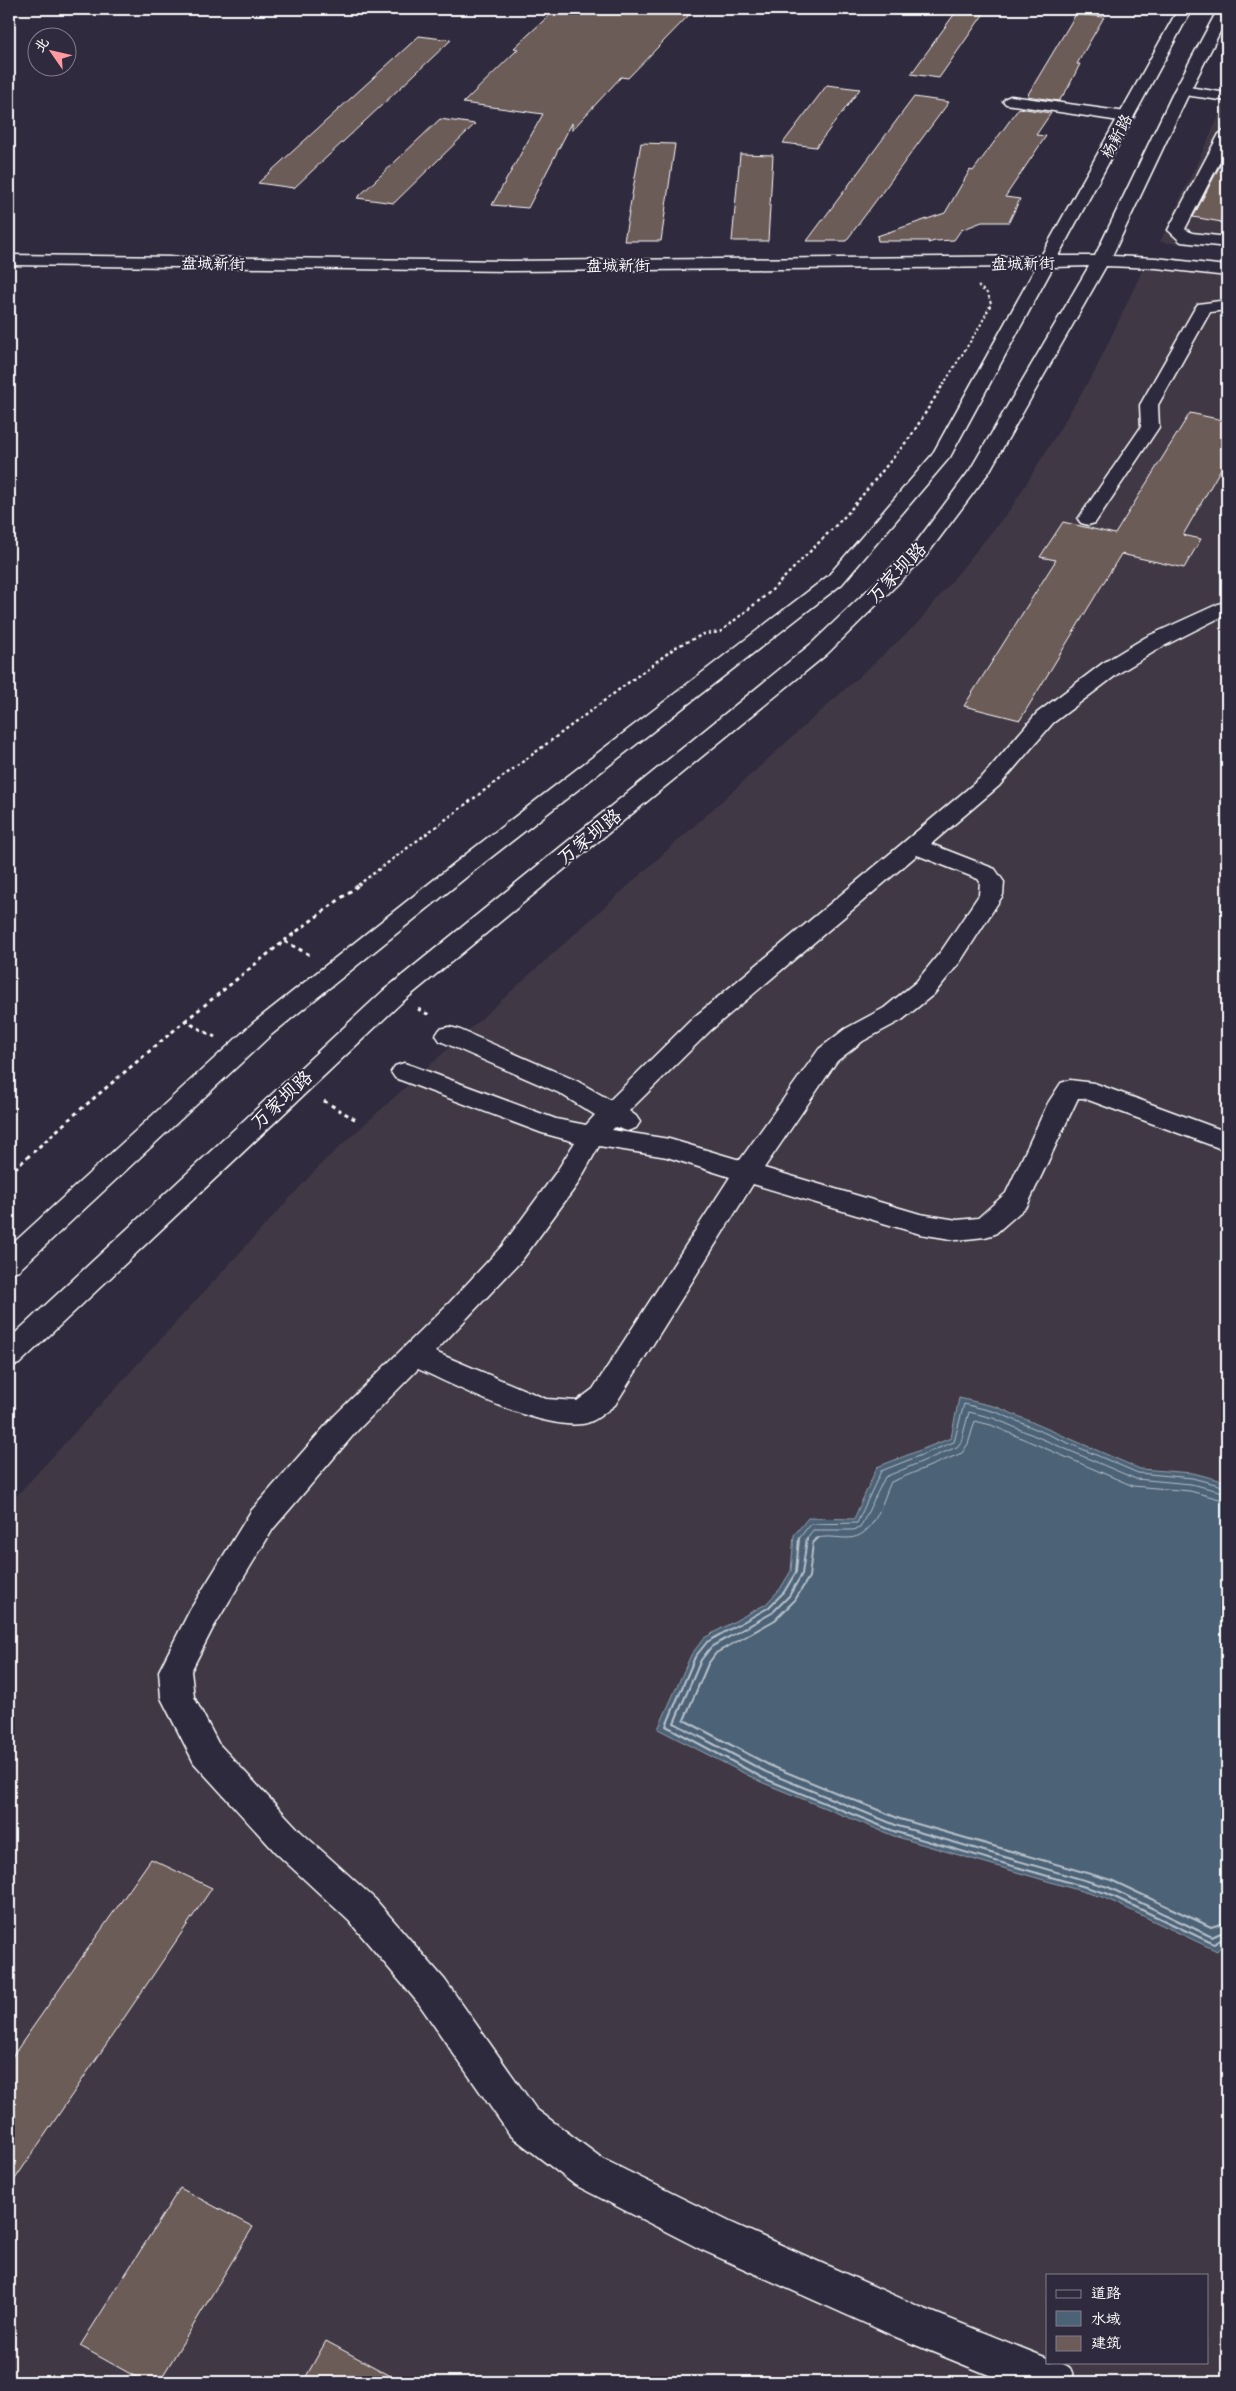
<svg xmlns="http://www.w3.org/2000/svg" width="1236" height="2391" viewBox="0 0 1236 2391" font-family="'Architects Daughter','LXGW WenKai TC',sans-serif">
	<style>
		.built { fill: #413945; fill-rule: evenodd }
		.water { fill: #4c6277; stroke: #94a1ad }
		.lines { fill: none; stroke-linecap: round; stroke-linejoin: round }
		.shore-far1 { stroke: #b7c0c9; stroke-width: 1 }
		.shore { stroke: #b7c0c9; stroke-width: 2 }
		.building { fill: #6c5b59; stroke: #fff }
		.minor-casing { stroke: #fff; stroke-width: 3 }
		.major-casing { stroke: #fff; stroke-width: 3 }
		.path-far2 { stroke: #fff; stroke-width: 2; stroke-dasharray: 2.5 2.5; stroke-linecap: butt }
		.path-far1 { stroke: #fff; stroke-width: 2.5; stroke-dasharray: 3 3; stroke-linecap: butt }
		.path { stroke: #fff; stroke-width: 3; stroke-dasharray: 4 4; stroke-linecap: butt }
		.minor { fill: #2f2a3d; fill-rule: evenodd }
		.major { fill: #2f2a3d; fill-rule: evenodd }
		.labels { text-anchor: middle; stroke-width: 4; stroke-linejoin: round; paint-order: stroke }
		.far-street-label { font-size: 16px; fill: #fff; stroke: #2f2a3d }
		.street-label { font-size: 19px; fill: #fff; stroke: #2f2a3d }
	</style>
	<rect width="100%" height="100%" fill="#2f2a3d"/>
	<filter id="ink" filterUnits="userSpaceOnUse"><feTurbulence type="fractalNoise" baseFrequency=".02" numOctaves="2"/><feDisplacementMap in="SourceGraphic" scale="10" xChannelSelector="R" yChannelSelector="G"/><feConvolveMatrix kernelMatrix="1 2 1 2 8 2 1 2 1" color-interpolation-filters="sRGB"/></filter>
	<g filter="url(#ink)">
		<path class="built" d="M1227,98V248L1160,242L1219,116Z
			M1143,269L1227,277V2382H9V1504L324,1161L916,625L1012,507L1095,371ZM1047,2275H1207V2362H1047Z"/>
		<path class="water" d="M959,1398L997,1407L1140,1469L1193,1473L1227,1482V1939L1217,1951L1105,1898L894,1836L761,1782L658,1729L691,1655L704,1638L766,1604L780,1589L791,1571L794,1535L808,1518L854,1519L877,1467L951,1438Z"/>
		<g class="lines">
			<path class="shore-far1" d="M799,1539L810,1524L857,1523L881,1471L954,1442L964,1404L996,1412L1138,1473L1192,1478L1227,1487
				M806,1539L813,1530H853L860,1528L885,1477L957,1447L961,1442L969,1412L993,1418L1136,1479L1191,1484L1227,1493
				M815,1539C825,1535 837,1538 847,1538C875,1538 881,1503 891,1482L962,1453L968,1444L975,1421L991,1425L1133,1486L1190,1491L1227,1501"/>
			<path class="shore" d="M799,1538L796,1572L784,1592L768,1608L707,1642L695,1657L666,1726L763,1778L896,1832L1106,1893L1214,1944L1227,1936
				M807,1538L802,1574L789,1596L772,1613L711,1647L701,1660L674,1723L766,1772L898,1826L1108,1887L1212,1937L1227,1930
				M818,1538L813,1543L809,1577L795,1600L775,1620L716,1653L708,1664L684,1720L769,1765L900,1819L1111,1880L1211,1927L1227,1922"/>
		</g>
		<path class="building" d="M556,9H646L690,14L628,78L621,77L572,130V123L528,208L492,205L543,114L463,103L518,49L514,48Z
			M958,9H987L939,78L911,74Z
			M1076,14L1104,17L1077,64H1080L1068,88L1059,101L1027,96Z
			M419,36L451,40L294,188L258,183Z
			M827,85L860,89L816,147L783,143Z
			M914,97L949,102L846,241H807Z
			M1019,108L1051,113L1036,135L1046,136L1005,197L1020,199L1009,222H982L961,230L954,240L935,241L928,243L929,241H878L877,236L945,213L970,170L973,171Z
			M440,119L475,124L394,203L357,198Z
			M641,143L675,144L661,241H624Z
			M1227,152V223L1193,217Z
			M740,154L773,155L768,241H732Z
			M1190,413L1227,421V458L1183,535L1201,539L1184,568L1121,554L1020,720L964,706L1056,560L1040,557L1063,522L1115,534Z
			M151,1859L212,1888L9,2188V2061Z
			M180,2188L253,2227L159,2382H145L80,2346Z
			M326,2341L402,2382H303Z"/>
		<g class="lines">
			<g class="minor-casing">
				<path id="minor" d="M1182,86L1227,93V101L1177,94L1174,91Z
					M1011,96L1126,112L1134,117L1126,122L1006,104L1003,101L1006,98Z
					M1227,129V148L1185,229L1192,233L1227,237V247L1181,242L1168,230L1219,134Z
					M1227,300V310L1210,312L1158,405L1159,427L1095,523L1088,525L1081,523L1078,519L1141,427L1140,405L1195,308L1198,304Z
					M1227,600V614L1162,647L1119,673L1053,723L999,786L931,844L995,869L1004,882L1003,895L960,962L934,994L902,1020L863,1041L837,1061L764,1168L920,1214L957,1220L978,1218L1006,1193L1048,1103L1061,1083L1070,1080L1094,1083L1227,1132V1151L1083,1098H1078L1027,1206L995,1234L985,1237L957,1240L920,1234L753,1184L615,1405C605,1412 594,1423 582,1424C537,1429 461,1388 418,1369L356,1432L273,1529L213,1628L191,1671L194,1697L218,1743L300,1831L375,1899L445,1980L536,2109L603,2159L730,2222L920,2307L1047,2358V2362H1058L1070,2368L1076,2382H1006L896,2337L702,2250L575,2185L510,2135L419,2004L349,1921L276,1853L194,1763L161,1698L159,1671L190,1610L251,1511L334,1416L450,1302L502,1246L557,1171L575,1142L542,1133L395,1078L391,1072L395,1066L404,1063L413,1066L556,1119L586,1125L595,1115L559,1093L440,1041L436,1035L440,1029L449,1027L458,1029L577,1081L610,1100L693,1018L983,776L1037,713L1103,663L1146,637ZM917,855L978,879L980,882L979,895L942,950L916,982L884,1008L845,1029L819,1049L740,1160L669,1139L612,1130L615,1127L627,1131L636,1128L640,1122L636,1116L629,1111L711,1030ZM599,1146L667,1157L730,1177L593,1389L577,1401L546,1399L435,1352L522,1260L577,1185Z"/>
			</g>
			<g class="major-casing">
				<path id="major" d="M1178,9H1192L1058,256H1095L1174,91L1218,9H1227V18L1190,91L1112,256L1156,258L1227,266V276L1156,268L1106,266L989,472L926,556L827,654L401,1003L19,1364L9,1367V1339L383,991L811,644L912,548L970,470L1089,266L1053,267L950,457L842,584L485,862L271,1035L19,1270L9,1273V1247L253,1023L469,852L828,576L932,455L1036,267L510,271L9,265V255L510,261L1041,256Z"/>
			</g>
			<path class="path-far2" d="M943,385L980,326L991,304L988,294L978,286"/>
			<path class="path-far1" d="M358,885L676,647L704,634L720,632L770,592L847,514L911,436L944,383"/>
			<path class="path" d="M284,941L360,884
				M418,1009L431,1016
				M185,1021L284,941L310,955
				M324,1101L358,1121
				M9,1174L74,1115L185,1021L215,1037"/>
			<use href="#minor" class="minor"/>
			<use href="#major" class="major"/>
		</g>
	</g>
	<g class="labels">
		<g class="far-street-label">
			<text transform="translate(1116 136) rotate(-62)" y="6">杨新路</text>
			<text transform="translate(213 263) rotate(1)" y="6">盘城新街</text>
			<text transform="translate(1023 263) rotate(-1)" y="6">盘城新街</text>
			<text x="618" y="271">盘城新街</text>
		</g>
		<g class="street-label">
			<text transform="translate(896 572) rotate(-46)" y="7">万家坝路</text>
			<text transform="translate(589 836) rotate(-39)" y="7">万家坝路</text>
			<text transform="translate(281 1099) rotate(-43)" y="7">万家坝路</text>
		</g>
	</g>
	<rect width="1236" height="2391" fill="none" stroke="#2f2a3d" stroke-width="30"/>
	<rect x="15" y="15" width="1206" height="2361" fill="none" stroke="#fff" stroke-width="2" filter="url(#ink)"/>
	<rect x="1046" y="2274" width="162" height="90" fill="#2f2a3d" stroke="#827f8b"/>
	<rect x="1056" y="2290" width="25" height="8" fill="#2f2a3d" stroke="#827f8b"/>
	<text x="1091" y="2298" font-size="15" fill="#ffffff">道路</text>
	<rect x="1056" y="2311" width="25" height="15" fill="#4c6277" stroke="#827f8b"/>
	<text x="1091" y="2324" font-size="15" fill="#ffffff">水域</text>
	<rect x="1056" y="2336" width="25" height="15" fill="#6c5b59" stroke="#827f8b"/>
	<text x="1091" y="2348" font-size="15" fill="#ffffff">建筑</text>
	<g transform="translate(52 52) rotate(304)"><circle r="24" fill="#2f2a3d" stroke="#827f8b"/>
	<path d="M0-4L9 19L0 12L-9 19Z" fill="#ff9aa2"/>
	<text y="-8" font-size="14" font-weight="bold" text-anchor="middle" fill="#ffffff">北</text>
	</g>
</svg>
